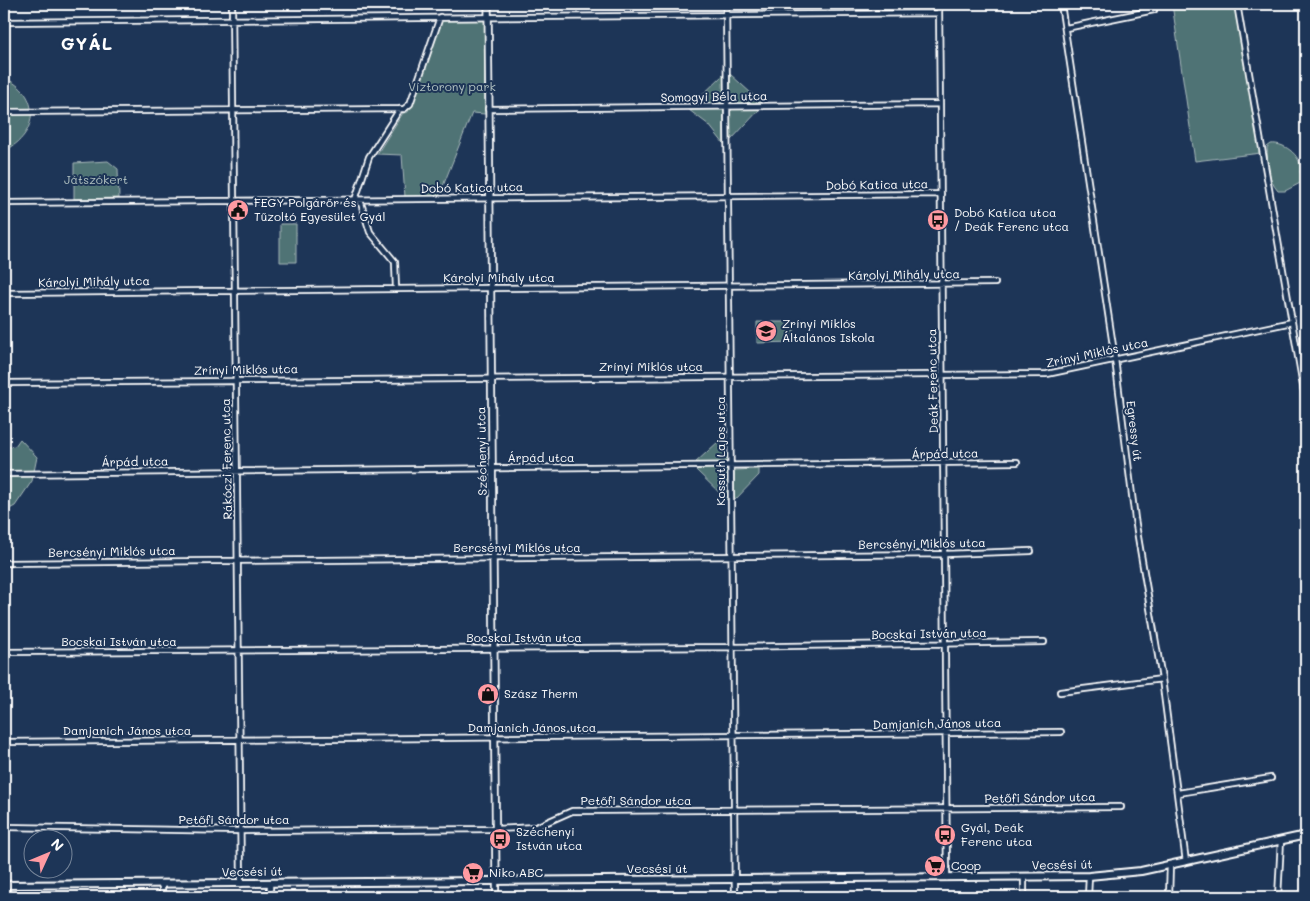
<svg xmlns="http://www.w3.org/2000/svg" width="1310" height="901" viewBox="0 0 1310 901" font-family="Mali,sans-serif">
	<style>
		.green { fill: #507374; stroke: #a8b9ba }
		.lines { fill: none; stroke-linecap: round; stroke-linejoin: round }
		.minor-casing { stroke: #fff; stroke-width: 8 }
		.tertiary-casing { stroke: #fff; stroke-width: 9 }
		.secondary-casing { stroke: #fff; stroke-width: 10 }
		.minor { stroke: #1d3557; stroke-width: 4.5 }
		.tertiary { stroke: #1d3557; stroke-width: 5.5 }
		.secondary { stroke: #1d3557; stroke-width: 6 }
		.labels { text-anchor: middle; stroke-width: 4; stroke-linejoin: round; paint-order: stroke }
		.park-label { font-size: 12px; fill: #b0c0c0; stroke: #1d3557 }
		.street-label { font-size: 12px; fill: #fff; stroke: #1d3557 }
		.poi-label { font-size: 12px; fill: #fff; stroke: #1d3557; text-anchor: start }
		.district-label { font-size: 18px; font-weight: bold; letter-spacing: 1px; fill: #fff; stroke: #1d3557 }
	</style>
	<rect width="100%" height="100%" fill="#1d3557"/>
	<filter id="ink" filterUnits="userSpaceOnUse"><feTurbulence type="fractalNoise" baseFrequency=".02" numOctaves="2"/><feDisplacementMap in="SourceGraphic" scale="10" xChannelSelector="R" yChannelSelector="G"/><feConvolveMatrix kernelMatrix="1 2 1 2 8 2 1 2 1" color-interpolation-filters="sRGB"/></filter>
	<g filter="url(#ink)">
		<path class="green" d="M1172,4H1235L1261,153L1195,161Z
			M485,19V114L472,113L439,196L405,197L402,155L377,154L403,113L408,112L441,20Z
			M724,74V100L721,103L693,104Z
			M730,74L763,104H734L730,100Z
			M4,78C42,93 39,135 4,151Z
			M722,109L724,111V144L709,125L689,110Z
			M733,109H760L731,140L730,112Z
			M1271,144C1285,142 1304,158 1300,172L1301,174L1306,173V182L1304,181L1285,191H1278C1267,179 1268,162 1267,147Z
			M108,161L118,169L119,198L74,199V163Z
			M280,224H296V262H280Z
			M757,322H794V342L757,343Z
			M723,429H727L728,459L725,463L694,464L720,440Z
			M20,439L37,457L32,481L15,506L4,512V441L9,447L15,446Z
			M725,468L728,471L729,502L695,469Z
			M759,469V475L734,501V472L736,470Z"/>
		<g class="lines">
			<g class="minor-casing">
				<path id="minor" d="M232,4L241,884
					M726,4L735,897
					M939,4L947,878
					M1061,4L1115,359L1135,519L1162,679L1186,862
					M1237,4L1306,403
					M4,22L939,13
					M1066,28L1154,10
					M488,109L940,104
					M4,112L404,109L410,104L440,17
					M355,200L369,157L400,109
					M360,200L370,232L395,262L396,289
					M4,203L941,194
					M4,293L995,283
					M4,383L1047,374L1292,322
					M4,474L1017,462
					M4,563L945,554L1031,551
					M4,652L732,647L1044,642
					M1060,692L1162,679
					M4,742L1061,732
					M1178,793L1271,778
					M4,827L241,831L496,829L536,827L572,811L1121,807
					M162,897V884
					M270,897V883
					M496,897V882
					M1024,897V878
					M1088,897L1089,876
					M1169,897L1170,865
					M1278,897L1281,840"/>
			</g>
			<g class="tertiary-casing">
				<path id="tertiary" d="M488,4L496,882"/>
			</g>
			<g class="secondary-casing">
				<path id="secondary" d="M4,885L1089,876L1141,871L1306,835"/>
			</g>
			<use href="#minor" class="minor"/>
			<use href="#tertiary" class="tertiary"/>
			<use href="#secondary" class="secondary"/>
		</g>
	</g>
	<defs>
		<g id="civic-disc" transform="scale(1.125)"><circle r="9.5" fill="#ff9aa2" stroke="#1d3557"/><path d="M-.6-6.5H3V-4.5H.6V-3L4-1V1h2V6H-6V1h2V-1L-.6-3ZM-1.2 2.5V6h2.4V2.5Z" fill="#111"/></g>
		<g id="bus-disc" transform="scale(1.125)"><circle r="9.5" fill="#ff9aa2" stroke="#1d3557"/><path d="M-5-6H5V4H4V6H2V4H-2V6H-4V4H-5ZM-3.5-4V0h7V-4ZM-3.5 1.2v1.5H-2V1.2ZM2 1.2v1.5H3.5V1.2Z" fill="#111"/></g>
		<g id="school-disc" transform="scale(1.125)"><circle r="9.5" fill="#ff9aa2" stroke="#1d3557"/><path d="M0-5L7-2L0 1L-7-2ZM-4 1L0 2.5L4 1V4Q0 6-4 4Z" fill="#111"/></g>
		<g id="shop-disc" transform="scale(1.125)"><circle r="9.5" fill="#ff9aa2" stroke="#1d3557"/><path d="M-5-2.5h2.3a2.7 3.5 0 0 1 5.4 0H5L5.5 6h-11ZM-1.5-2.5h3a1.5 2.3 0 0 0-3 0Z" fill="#111"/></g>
		<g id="supermarket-disc" transform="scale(1.125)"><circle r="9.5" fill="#ff9aa2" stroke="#1d3557"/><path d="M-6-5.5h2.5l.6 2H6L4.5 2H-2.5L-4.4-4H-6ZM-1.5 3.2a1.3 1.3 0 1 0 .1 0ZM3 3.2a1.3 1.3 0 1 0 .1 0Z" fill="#111"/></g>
	</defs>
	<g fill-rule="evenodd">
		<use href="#civic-disc" x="238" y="210"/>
		<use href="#bus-disc" x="938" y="220"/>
		<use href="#school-disc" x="766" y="331"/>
		<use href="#shop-disc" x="488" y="694"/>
		<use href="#bus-disc" x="945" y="835"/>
		<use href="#bus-disc" x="500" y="839"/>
		<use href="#supermarket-disc" x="935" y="866"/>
		<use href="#supermarket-disc" x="473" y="873"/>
	</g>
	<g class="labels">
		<g class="park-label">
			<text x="452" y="91">Víztorony park</text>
			<text x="96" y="184">Játszókert</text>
		</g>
		<g class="street-label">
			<text transform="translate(714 97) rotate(-1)" y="4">Somogyi Béla utca</text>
			<text transform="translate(877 185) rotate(-1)" y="4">Dobó Katica utca</text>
			<text transform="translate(472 188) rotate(-1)" y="4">Dobó Katica utca</text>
			<text transform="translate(904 275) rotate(-1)" y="4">Károlyi Mihály utca</text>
			<text x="499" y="282">Károlyi Mihály utca</text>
			<text transform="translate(94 282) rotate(-1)" y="4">Károlyi Mihály utca</text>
			<text transform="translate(1097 353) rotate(-12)" y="4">Zrínyi Miklós utca</text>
			<text x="651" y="371">Zrínyi Miklós utca</text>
			<text transform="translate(246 370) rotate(-1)" y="4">Zrínyi Miklós utca</text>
			<text transform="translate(933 381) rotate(-91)" y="4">Deák Ferenc utca</text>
			<text transform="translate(1134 431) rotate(83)" y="4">Egressy út</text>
			<text transform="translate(482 451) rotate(-91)" y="4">Széchenyi utca</text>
			<text transform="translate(721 451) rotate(-90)" y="4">Kossuth Lajos utca</text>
			<text transform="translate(945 454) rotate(-1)" y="4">Árpád utca</text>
			<text x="541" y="462">Árpád utca</text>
			<text transform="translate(227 459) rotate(-91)" y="4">Rákóczi Ferenc utca</text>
			<text transform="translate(135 462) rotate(-1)" y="4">Árpád utca</text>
			<text transform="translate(922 544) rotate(-1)" y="4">Bercsényi Miklós utca</text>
			<text x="517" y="552">Bercsényi Miklós utca</text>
			<text transform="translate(112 552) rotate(-1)" y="4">Bercsényi Miklós utca</text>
			<text transform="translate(929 634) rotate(-1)" y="4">Bocskai István utca</text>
			<text x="524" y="642">Bocskai István utca</text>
			<text x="119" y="646">Bocskai István utca</text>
			<text transform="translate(937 724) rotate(-1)" y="4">Damjanich János utca</text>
			<text x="532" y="732">Damjanich János utca</text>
			<text x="127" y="735">Damjanich János utca</text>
			<text transform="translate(1040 798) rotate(-1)" y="4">Petőfi Sándor utca</text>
			<text x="636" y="805">Petőfi Sándor utca</text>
			<text x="234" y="824">Petőfi Sándor utca</text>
			<text transform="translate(1062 865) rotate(-1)" y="4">Vecsési út</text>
			<text x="657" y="873">Vecsési út</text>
			<text transform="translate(252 872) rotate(-1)" y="4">Vecsési út</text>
		</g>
		<g class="poi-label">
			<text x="254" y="207">FEGY Polgárőr és<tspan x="254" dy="14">Tűzoltó Egyesület Gyál</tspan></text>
			<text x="954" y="217">Dobó Katica utca<tspan x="954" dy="14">/ Deák Ferenc utca</tspan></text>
			<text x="782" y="328">Zrínyi Miklós<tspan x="782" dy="14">Általános Iskola</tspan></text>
			<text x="504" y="698">Szász Therm</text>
			<text x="961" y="832">Gyál, Deák<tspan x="961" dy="14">Ferenc utca</tspan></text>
			<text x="516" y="836">Széchenyi<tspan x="516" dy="14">István utca</tspan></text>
			<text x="951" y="870">Coop</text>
			<text x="489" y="877">Niko ABC</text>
		</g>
		<g class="district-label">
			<text x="87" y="50">GYÁL</text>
		</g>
	</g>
	<rect width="1310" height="901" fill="none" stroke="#1d3557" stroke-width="20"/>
	<rect x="10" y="10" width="1290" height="881" fill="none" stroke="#fff" stroke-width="2" filter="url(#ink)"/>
	<g transform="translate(48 854) rotate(46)"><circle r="24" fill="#1d3557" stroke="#77869a"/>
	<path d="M0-4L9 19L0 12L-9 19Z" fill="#ff9aa2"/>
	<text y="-8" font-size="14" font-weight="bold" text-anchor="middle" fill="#ffffff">N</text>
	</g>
</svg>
